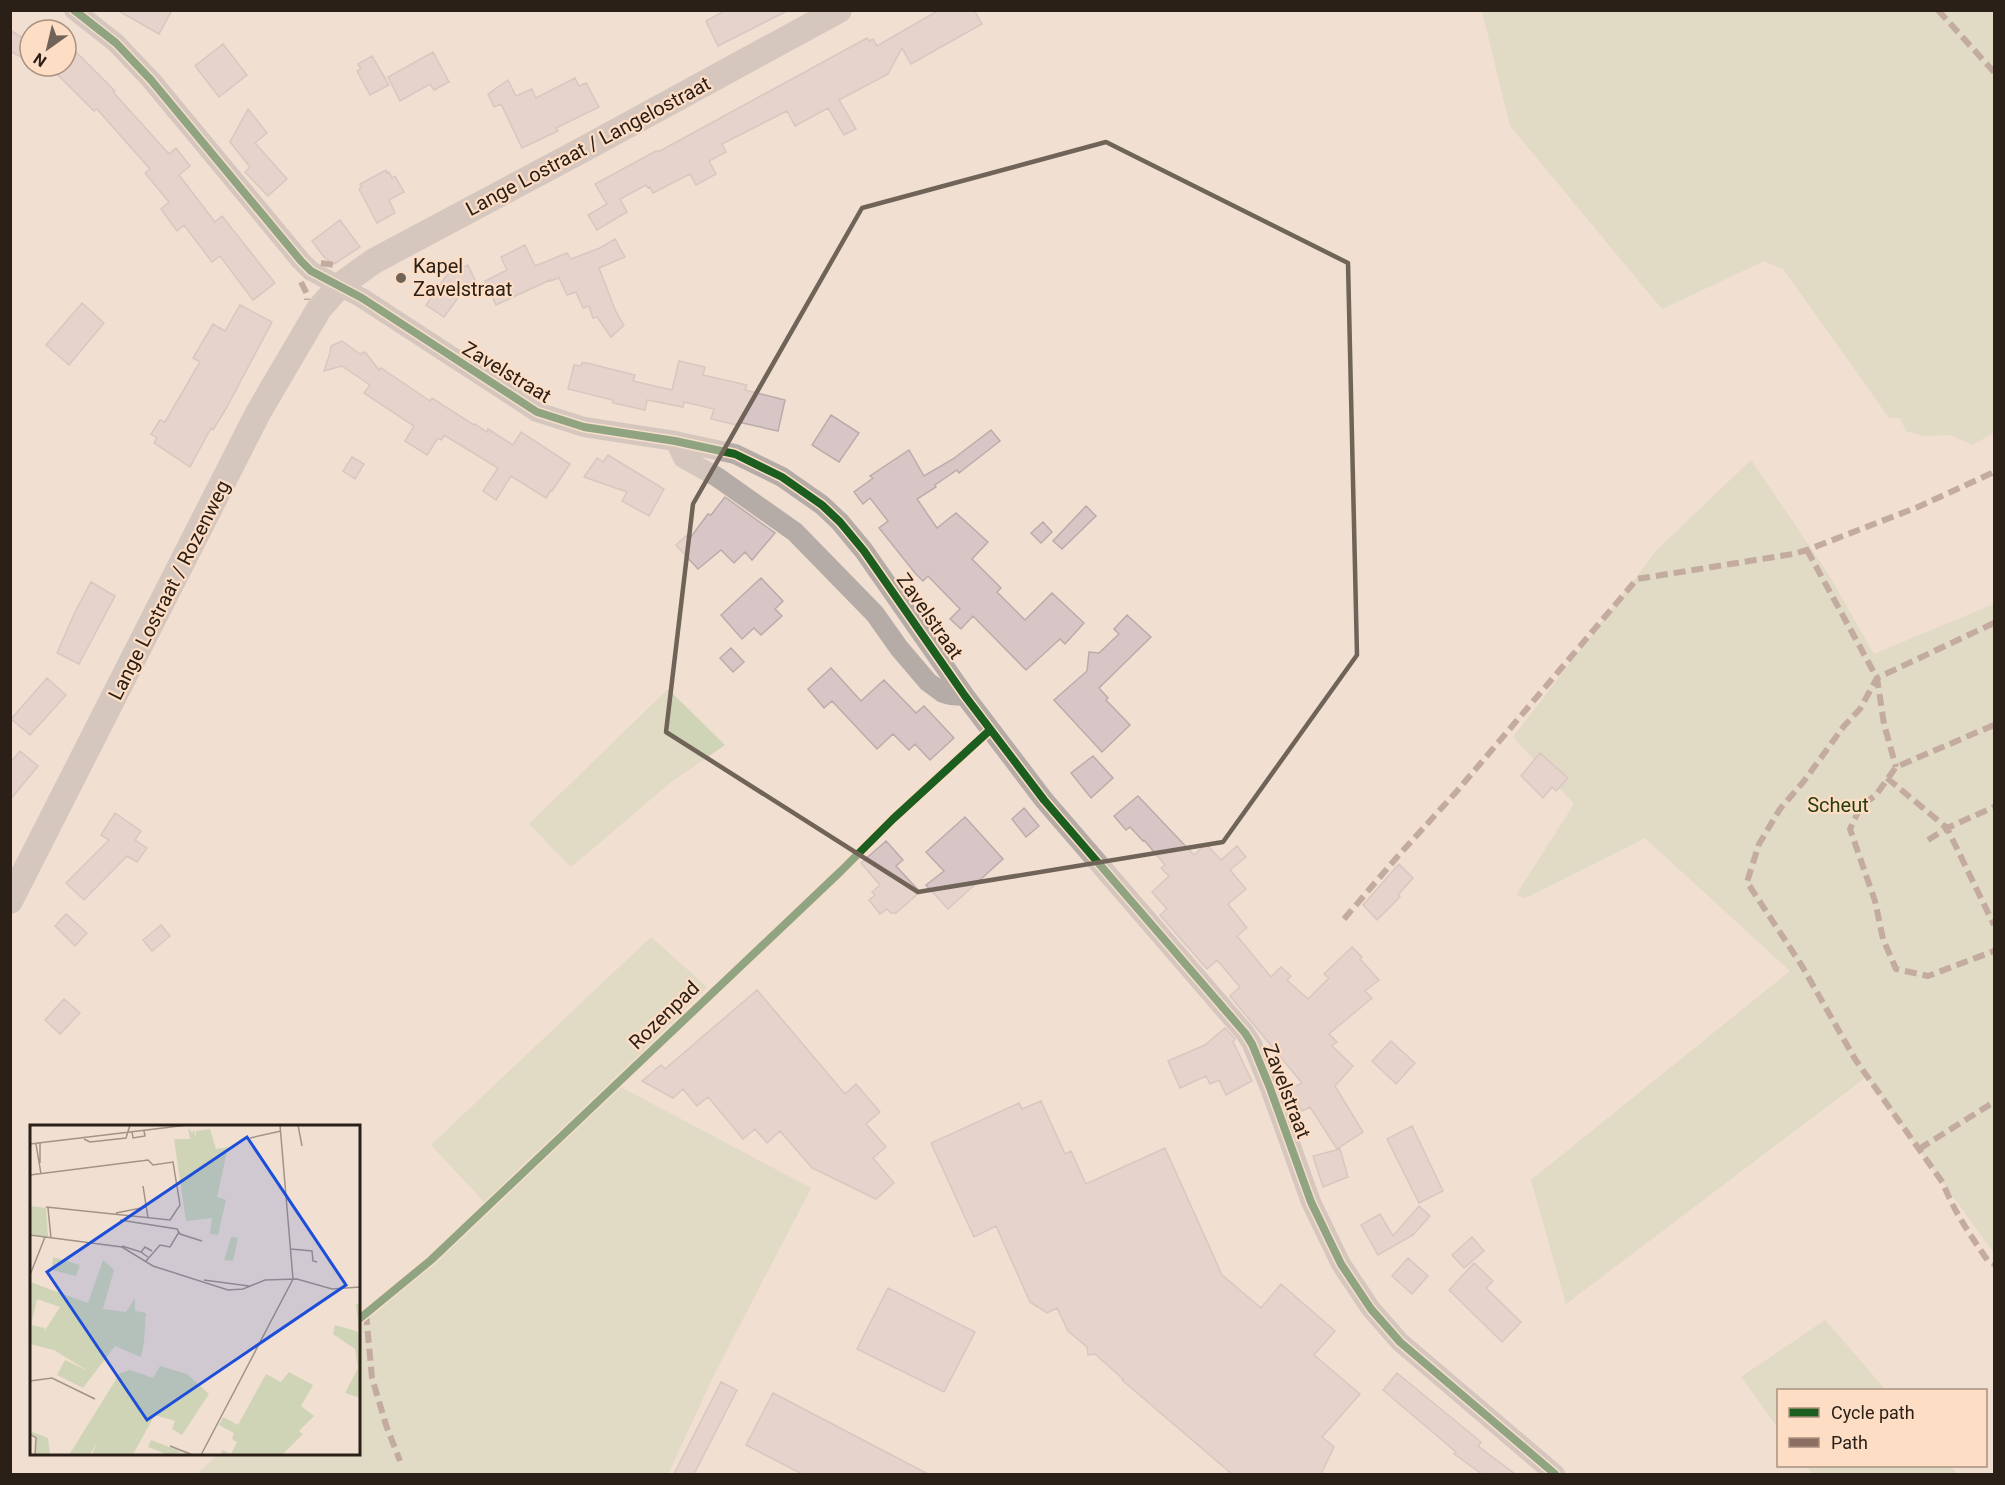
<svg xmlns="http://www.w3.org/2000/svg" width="2005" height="1485" viewBox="0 0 2005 1485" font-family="Roboto,sans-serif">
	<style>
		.green { fill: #cfd4b6 }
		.building { fill: #d8c6c6; stroke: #baacaa; stroke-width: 1.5 }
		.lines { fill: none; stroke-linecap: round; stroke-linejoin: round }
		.minor { stroke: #b6aca7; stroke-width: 20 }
		.tertiary { stroke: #b6aca7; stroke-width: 26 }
		.quiet { stroke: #8d6e63; stroke-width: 6; stroke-dasharray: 12 6; stroke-linecap: butt }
		.cycleway-casing { stroke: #feddc5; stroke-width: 11 }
		.cycleway { stroke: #1b5e20; stroke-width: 8 }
		.marked { fill: none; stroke: #706358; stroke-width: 4.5; stroke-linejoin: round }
		.poi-dot { fill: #706358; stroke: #feddc5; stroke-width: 2 }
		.labels { text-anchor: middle; stroke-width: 4.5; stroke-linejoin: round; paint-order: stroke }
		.street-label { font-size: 20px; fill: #2b2017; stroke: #feddc5 }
		.poi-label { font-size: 20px; fill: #2b2017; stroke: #feddc5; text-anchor: start }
		.park-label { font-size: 20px; fill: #283f0d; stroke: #feddc5 }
		.inset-road { fill: none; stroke: #a29387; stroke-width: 1.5 }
		.view { fill: #1d4ed8; fill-opacity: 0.15; stroke: #1d4ed8; stroke-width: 3 }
		.inset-edge { fill: none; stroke: #2b2017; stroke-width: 3 }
	</style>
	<rect width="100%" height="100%" fill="#f1dfd2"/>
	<path class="green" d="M1482,11H1994V433L1972,445L1950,435L1924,436L1906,431L1900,418H1889L1784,270L1764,261L1662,309L1510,126Z
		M1751,460L1827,572L1874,654L1994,604V1253L1866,1077L1566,1304L1531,1180L1790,971L1645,838L1525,898L1516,895L1574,804L1513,737L1657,550Z
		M668,689L725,745L670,783L571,867L529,824Z
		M651,937L707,987L613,1083L811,1188L715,1373L668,1474H197L219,1454H358L359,1320L488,1206L431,1145Z
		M1825,1320L1886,1390H1778V1428L1741,1377Z
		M1806,1466H1950L1958,1474H1813Z"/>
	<path class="building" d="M117,10H172L159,34Z
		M726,10H789L718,46L706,21Z
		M939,10H974L982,24L911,64L902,48L888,74L839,100L856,129L844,135L828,108L795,126L787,111L722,144L726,152L709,161L716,174L696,185L690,174L653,193L650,187L648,188L646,185L620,199L627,212L597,230L588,215L607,204L595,184L656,151H660L867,38L869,41L873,39L877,46Z
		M10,30L30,43V62L10,51Z
		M66,42L115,91L113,92L169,154L176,148L190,166L179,175L215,222L222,216L275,283L253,300L220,256L212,262L184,225L177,231L161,209L169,202L145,173L150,169L97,109L94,111L49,66H66Z
		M223,44L247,75L219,97L195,66Z
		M433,52L449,82L434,90L430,84L400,101L388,77Z
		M372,56L389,85L370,95L357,71L361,69L358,64Z
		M575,78L579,86L586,83L599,107L556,128L558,131L522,148L501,104L494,107L488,94L508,80L516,96L532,89L536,98Z
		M248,109L267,133L255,143L287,179L268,196L245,172L250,167L230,142Z
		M386,170L387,173L389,172L392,178L395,176L404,192L389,200L395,213L377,223L359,189L362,187L360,184Z
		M340,220L360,247L334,264L324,257L312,241Z
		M615,239L625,257L599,268L616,312L624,325L611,337L597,317L593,318L589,306L583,308L576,292L567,295L559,278L550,281V280L496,305L485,281L507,270L501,257L525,245L535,266L567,253L571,259L600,248Z
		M468,265L477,284L463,291L444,317L426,305L447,275Z
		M82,303L104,323L69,365L46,345Z
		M240,305L272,322L227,407L213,430L211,428L190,467L154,443L157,438L151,434L160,420L165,422L200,362L193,358L213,324L225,331Z
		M342,341L360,354L365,352L379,370L381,368L430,401L432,398L474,425L475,424L487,432L488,429L513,445L521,432L570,464L552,491L551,490L546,498L511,476L496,500L483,491L498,468L444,435L441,440L438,438L427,455L405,441L414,426L364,393L370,385L342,366L324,371L330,353L331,346Z
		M679,361L705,367L703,375L747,385L745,390L785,400L778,431L738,422L737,425L711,419L714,409L684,402L683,407L647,400L645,410L613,403V400L568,389L574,365L581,366L582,363H587L635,375L633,381L672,390Z
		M831,415L859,433L839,462L812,445Z
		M991,430L1000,441L959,473L957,470L935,485L936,487L917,499L937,528L956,513L988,542L972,559L1001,588L997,592L1025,620L1052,593L1084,623L1065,644L1060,639L1026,670L973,616L961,629L950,619L960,609L928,576L923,581L915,573L879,528L888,521L870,498L863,504L854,492L873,478L870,476L909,450L924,476L953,459Z
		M608,455L664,489L649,516L622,501L627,492L584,477L597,458L603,462Z
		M352,457L364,464L355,479L343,471Z
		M725,497L775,533L752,560L745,552L734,563L721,550L698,569L676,545L687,535L690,538L708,514L711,515Z
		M1086,506L1096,516L1062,549L1053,541Z
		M1043,522L1052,532L1041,543L1031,533Z
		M761,578L783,601L775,609L782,616L761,635L754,628L742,639L721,615Z
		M91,582L115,596L79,664L57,653L75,612Z
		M1127,615L1151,637L1099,688L1108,698L1106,700L1130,725L1102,752L1054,700L1087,671L1089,652L1099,653L1119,634L1114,629Z
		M731,648L744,662L733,672L720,658Z
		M831,668L861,701L884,680L916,713L924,706L954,738L930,760L915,744L909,750L893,734L877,749L832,701L824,708L808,689Z
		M47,678L66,695L30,735L11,719Z
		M20,751L38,766L10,800V763Z
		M1540,753L1568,778L1556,791L1552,787L1543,798L1521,776Z
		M1093,756L1113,778L1091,798L1071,773Z
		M1138,796L1194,855L1206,844L1221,860L1237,846L1246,857L1230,870L1246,889L1228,904L1247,928L1237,936L1271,977L1281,967L1291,976L1287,980L1308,999L1329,978L1324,974L1352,947L1362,957L1360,959L1379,980L1365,991L1372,998L1329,1034L1337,1042L1332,1046L1353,1066L1335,1086L1363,1132L1337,1149L1310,1107L1302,1111L1289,1089L1302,1083L1230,996L1240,987L1217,960L1207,969L1160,915L1167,909L1152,892L1169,876L1161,868L1165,865L1144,840L1143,841L1130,827L1126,830L1114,816Z
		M1024,808L1039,826L1026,837L1012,819Z
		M115,813L141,831L135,840L147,848L137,862L127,856L84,900L66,883L109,840L101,835Z
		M965,817L1003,859L948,909L926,885L944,871L926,852Z
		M886,841L903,860L896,866L920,892L896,913H891L887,909L880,914L869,900L875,895L872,892L880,885L861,863Z
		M1399,864L1413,878L1398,895L1400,897L1377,920L1363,905Z
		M66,914L87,933L75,946L55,926Z
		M161,925L170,936L152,951L143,940Z
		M757,990L845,1094L856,1084L880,1112L866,1124L886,1147L873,1158L894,1183L876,1199L812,1168L780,1131L767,1143L755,1129L743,1139L708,1097L697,1106L683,1089L673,1098L642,1081L661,1065L665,1069Z
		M64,999L80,1013L60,1034L45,1020Z
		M1225,1028L1235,1039L1233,1042L1252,1081L1226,1095L1219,1080L1210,1084L1206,1076L1180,1088L1168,1061L1205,1045Z
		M1391,1041L1415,1063L1396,1084L1372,1061Z
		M1041,1101L1065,1154L1071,1151L1086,1184L1165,1148L1222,1275L1261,1308L1281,1284L1335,1331L1314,1355L1360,1394L1322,1437L1334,1447L1321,1474H1232L1122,1380L1123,1379L1095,1354L1088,1355L1087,1347L1068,1331L1057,1308L1047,1313L1030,1302L996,1226L974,1237L931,1143L1019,1103L1022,1109Z
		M1412,1126L1443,1191L1419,1203L1387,1139Z
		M1340,1149L1348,1177L1323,1187L1313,1156Z
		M1419,1206L1430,1216L1413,1235L1378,1255L1361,1225L1380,1214L1393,1236Z
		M1472,1237L1484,1251L1464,1268L1452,1255Z
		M1408,1258L1428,1276L1412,1294L1392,1276Z
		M1474,1263L1493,1281L1486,1288L1521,1322L1502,1342L1449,1290Z
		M888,1288L975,1332L944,1392L857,1349Z
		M1397,1373L1481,1442L1478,1446L1515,1474H1482L1454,1454L1456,1452L1383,1390Z
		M721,1382L737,1390L694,1474H674Z
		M773,1393L928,1474H802L746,1445Z"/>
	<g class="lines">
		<path class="minor" d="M74,10L116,43L151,80L301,261L311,271L362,298L537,412L584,427L675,441L735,454L782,477L822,505L840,522L864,551L965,696L1044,800L1245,1033L1252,1044L1270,1088L1311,1202L1341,1264L1371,1309L1400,1342L1555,1474
			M675,441L683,458L717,477L795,532L875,614L899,648L928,682L943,693L950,695L965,696"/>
		<path class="tertiary" d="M10,901L258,413L319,309L339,286L374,261L584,149L839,10"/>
		<path class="quiet" d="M1938,10L1994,72
			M321,263L334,265
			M301,282L307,294V300
			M1807,550L1877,678L1884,724L1896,767
			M1994,623L1877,678L1860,709L1844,726L1804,781L1780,809L1759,844L1747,882L1802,966L1855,1059L1943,1183C1954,1212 1971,1236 1988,1261L1994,1264
			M1994,725L1896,767L1876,795L1861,806L1850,829L1875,901L1883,939L1896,969L1928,976L1994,951
			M1887,778L1947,828L1994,925
			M1928,840L1947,828L1994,807
			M1344,919L1398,856L1457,791L1637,579L1793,554L1807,550L1918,507L1994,472
			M1919,1149L1994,1102
			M366,1313L372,1378L386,1425L400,1461"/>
		<g class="cycleway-casing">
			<path id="cycleway" d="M74,10L116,43L151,80L301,261L311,271L362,298L537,412L584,427L675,441L735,454L782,477L822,505L840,522L864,551L965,696L1044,800L1245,1033L1252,1044L1270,1088L1311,1202L1341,1264L1371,1309L1400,1342L1555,1474
				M358,1320L431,1260L841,871L893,819L990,730"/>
		</g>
		<use href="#cycleway" class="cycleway"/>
	</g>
	<path d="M0 0H2005V1485H0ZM1106,142L1348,263L1357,655L1223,842L918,892L666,732L693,504L862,208Z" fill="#f1dfd2" fill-opacity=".55" fill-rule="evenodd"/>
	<path class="marked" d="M1106,142L1348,263L1357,655L1223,842L918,892L666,732L693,504L862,208Z"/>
	<circle class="poi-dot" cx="401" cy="278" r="6"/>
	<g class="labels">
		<g class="street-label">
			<text transform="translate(588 146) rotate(-28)" y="7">Lange Lostraat / Langelostraat</text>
			<text transform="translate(507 372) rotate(31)" y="7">Zavelstraat</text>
			<text transform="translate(169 590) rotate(-63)" y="7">Lange Lostraat / Rozenweg</text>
			<text transform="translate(930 616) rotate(55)" y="7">Zavelstraat</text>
			<text transform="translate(664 1015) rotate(-44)" y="7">Rozenpad</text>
			<text transform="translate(1287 1091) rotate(69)" y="7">Zavelstraat</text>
		</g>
		<g class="poi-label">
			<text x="413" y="273">Kapel<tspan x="413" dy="23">Zavelstraat</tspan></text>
		</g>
		<g class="park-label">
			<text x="1838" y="812">Scheut</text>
		</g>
	</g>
	<g transform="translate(30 1125)">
		<rect width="330" height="330" fill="#f1dfd2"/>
		<path d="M158,3L162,8L164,5L166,13V6L180,4L186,24L198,22L187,72L196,75L188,110L180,109L182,93L156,96L144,14H160ZM0,81L16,83L18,112L0,109ZM201,112L208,113L203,136L194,135ZM23,132L50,140L46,151L22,145ZM73,135L84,145L73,184L96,187L105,173V186L116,188L114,217L111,232L85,221L53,263L27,250L35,235L58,246L24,225L0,219V157L58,178ZM7,174L30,182L14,207L15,203L1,200ZM330,178V273L315,268L328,243L325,224L303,209L305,200L329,207L326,179ZM130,241L157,249L179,269L152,310L142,304L145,296L125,290L103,329L62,330L67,317L60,330H39L90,248L100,245L123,253ZM259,247L283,260L271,281L284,291L269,306L273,309L252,330H190L193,325L201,329L207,317L202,314L204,308L189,300L193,292L208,300L236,249L251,257ZM0,306L18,313L20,330H5L6,314ZM121,315L152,327L138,330L118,322Z" fill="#cfd4b6" fill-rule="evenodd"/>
		<path class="inset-road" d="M268,0L272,21M102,7L103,13L115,11L114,6M220,13L251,6M54,14L60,17L96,13L100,0M10,18V38M0,19L158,0M6,19L11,49M0,50L118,35L123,40L143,37L150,80L140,95L16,82M113,61L118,93M18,83L21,113M86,88L116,82M90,95L147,104L150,109L172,116M0,110L92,122L123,141L198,165L213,164L235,155L267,154L302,164L330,162M92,121L111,127M261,124L282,126L283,136L287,137M118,132L111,127L115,122L122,126M116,136L130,120L140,122L149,107M0,150L15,112M174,155L219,161M0,256L22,253L65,274M0,309L6,313L5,330M140,321L163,330M171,330L263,154L250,0"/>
		<path class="view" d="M217,12L316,160L117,295L17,147Z"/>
		<rect width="330" height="330" class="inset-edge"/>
	</g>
	<rect width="2005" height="1485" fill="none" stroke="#2b2017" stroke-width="24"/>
	<rect x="1777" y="1389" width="210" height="78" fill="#feddc5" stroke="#aa917f" stroke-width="1.5"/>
	<rect x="1789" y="1408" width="30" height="9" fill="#1b5e20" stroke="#aa917f" stroke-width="1.5"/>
	<text x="1831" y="1419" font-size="18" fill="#2b2017">Cycle path</text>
	<rect x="1789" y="1438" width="30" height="9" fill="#8d6e63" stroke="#aa917f" stroke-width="1.5"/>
	<text x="1831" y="1449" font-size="18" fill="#2b2017">Path</text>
	<g transform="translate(48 48) rotate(214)"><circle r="28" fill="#feddc5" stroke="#aa917f" stroke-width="1.5"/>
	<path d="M0-4.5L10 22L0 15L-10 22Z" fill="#706358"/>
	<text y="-9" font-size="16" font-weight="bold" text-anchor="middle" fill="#2b2017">N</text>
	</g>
</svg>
